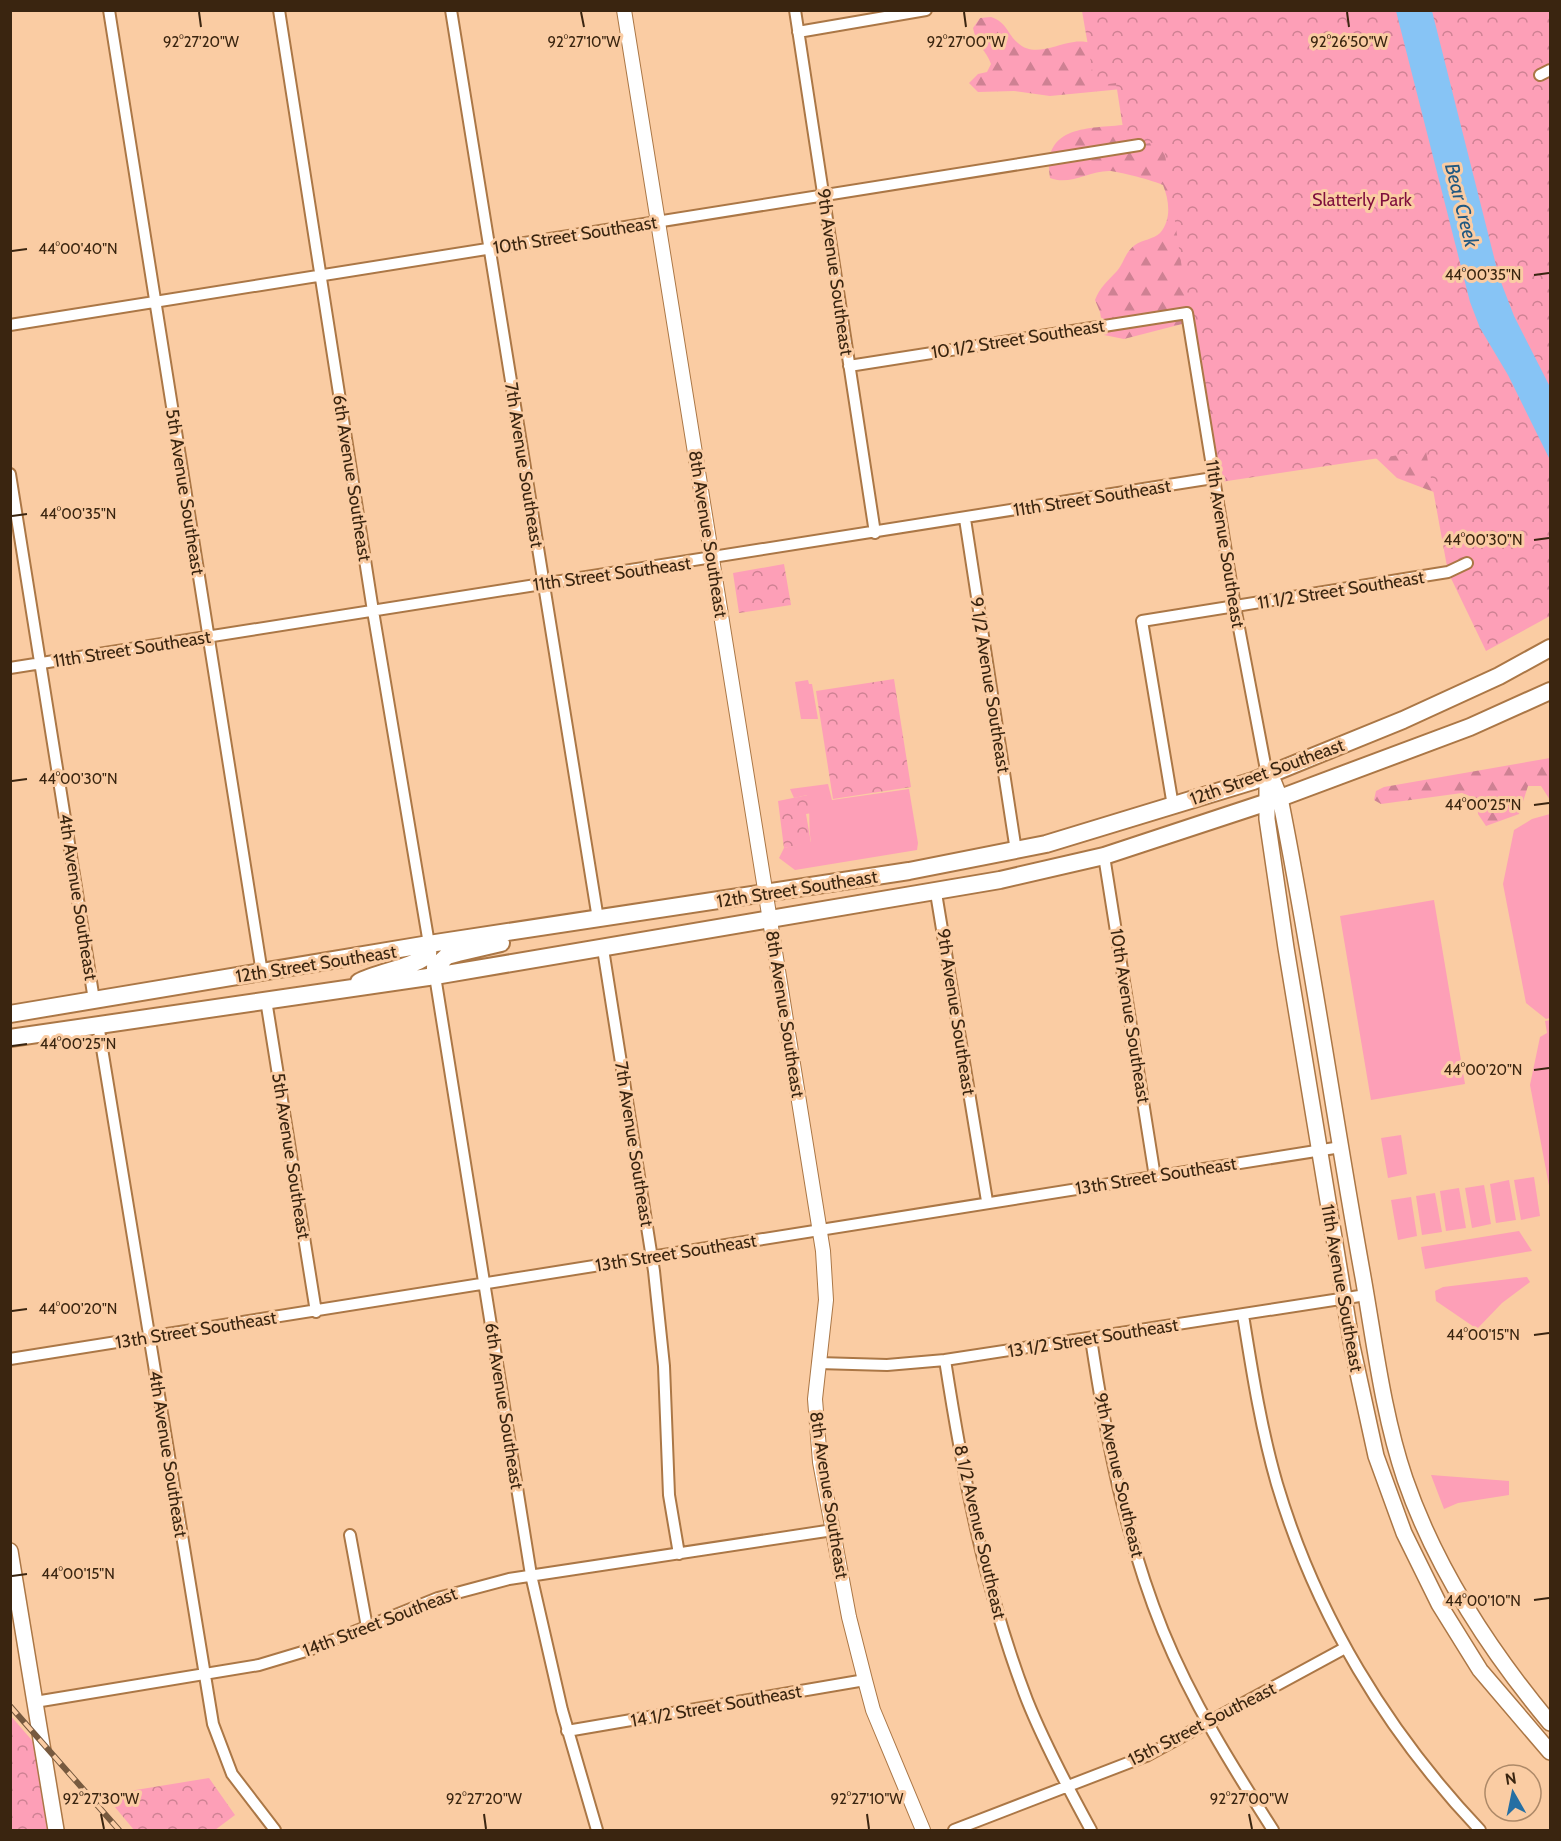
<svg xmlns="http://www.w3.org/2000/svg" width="1561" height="1841" viewBox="0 0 1561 1841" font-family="Cabin,sans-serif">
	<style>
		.green { fill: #fd9fb7 }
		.forest { fill: url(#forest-firs) }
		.park { fill: url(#park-crowns) }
		.water { fill: #87c4f5 }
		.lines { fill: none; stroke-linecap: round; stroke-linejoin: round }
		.minor-casing { stroke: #ab7746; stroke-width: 14 }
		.tertiary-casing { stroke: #ab7746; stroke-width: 16 }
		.secondary-casing { stroke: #ab7746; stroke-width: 18 }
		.primary-casing { stroke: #ab7746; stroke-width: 20 }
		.minor { stroke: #fff; stroke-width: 10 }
		.tertiary { stroke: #fff; stroke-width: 14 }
		.secondary { stroke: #fff; stroke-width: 15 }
		.primary { stroke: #fff; stroke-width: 16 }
		.rail-casing { stroke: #775a3f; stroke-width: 6 }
		.rail { stroke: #facca3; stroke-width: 4; stroke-dasharray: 11; stroke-linecap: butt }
		.ticks { fill: none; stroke: #3a2510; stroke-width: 2 }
		.labels { text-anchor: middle; stroke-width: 6; stroke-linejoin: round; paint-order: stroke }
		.park-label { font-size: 18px; fill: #7f0f3d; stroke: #facca3 }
		.street-label { font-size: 18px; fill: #3a2510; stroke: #facca3 }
		.water-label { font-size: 20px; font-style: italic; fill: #205881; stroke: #facca3 }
		.ticks-label { font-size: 15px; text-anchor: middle; fill: #3a2510; stroke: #facca3; stroke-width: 6; stroke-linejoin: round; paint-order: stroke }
	</style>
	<defs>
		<pattern id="forest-firs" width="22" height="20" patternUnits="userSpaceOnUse" patternTransform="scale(1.5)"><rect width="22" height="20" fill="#fd9fb7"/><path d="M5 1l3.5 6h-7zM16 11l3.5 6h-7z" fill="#ce8193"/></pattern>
		<pattern id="park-crowns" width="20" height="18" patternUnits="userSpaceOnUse" patternTransform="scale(1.5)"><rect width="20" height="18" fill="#fd9fb7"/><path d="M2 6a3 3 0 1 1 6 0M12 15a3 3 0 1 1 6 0" fill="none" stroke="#ce8193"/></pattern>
	</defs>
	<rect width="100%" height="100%" fill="#facca3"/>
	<path class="green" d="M808,680L809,684H812L818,719H801L795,682Z
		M828,784L832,800L909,789L918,843L917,850L795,870L779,858L784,848L811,842C808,825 811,812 807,795L794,798L790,789Z
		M1550,814V1018L1546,1019L1526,1003L1503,884L1514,830L1532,819Z
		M1434,900L1465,1084L1371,1100L1340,916Z
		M1550,1020V1191L1530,1085L1540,1037L1547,1033L1545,1021Z
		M1401,1135L1407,1174L1388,1178L1381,1138Z
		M1534,1177L1540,1216L1521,1220L1514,1180Z
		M1509,1180L1516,1220L1496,1223L1490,1184Z
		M1484,1185L1491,1224L1472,1228L1465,1188Z
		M1459,1188L1466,1228L1446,1231L1440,1191Z
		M1435,1193L1442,1232L1422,1235L1416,1196Z
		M1411,1197L1417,1236L1398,1240L1391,1200Z
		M1519,1231L1532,1251L1425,1269L1421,1247Z
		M1527,1277L1530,1282L1502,1303L1477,1329L1436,1301L1435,1291L1443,1287Z
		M1431,1475L1509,1481V1495L1458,1503L1444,1509Z"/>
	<path class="forest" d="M991,17C1007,22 1007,34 1018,43C1034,58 1056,44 1074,42C1080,41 1087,42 1093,43L1122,89L1050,96L1014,91L978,92L969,83L978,74L987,72L991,64C986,50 976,44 973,28L980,18Z
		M1133,124L1170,144L1425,434L1439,494L1397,478L1377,459L1182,324L1124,339L1104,335L1100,312L1095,300C1100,287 1107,282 1117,271C1124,263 1125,252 1135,245C1142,240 1154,239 1160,233C1172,219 1169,200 1163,185C1155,181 1118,171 1109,171C1088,171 1070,186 1050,178C1041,122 1094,129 1133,124Z
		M1550,758V800L1541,786H1528L1519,814L1486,826L1478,814L1477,799L1462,793L1381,804L1374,800L1376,791L1384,787Z"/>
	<path class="park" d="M1082,11H1550V616L1486,651L1448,572L1426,451L1214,483L1163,141L1126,147L1116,83L1095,86Z
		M784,564L791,605L739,613L733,573Z
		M894,679L911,787L833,799L816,691Z
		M808,795L812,813L806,814L811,843L784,848L778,801Z
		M10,1715L36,1745L50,1830H11Z
		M209,1778L235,1815L215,1830H134L105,1795Z"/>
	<path class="water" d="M1396,11H1432L1499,277L1514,316L1550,387V460L1508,375L1480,328L1470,302Z"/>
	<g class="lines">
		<g class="minor-casing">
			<path id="minor" d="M109,10L262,973
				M279,10L373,611L429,944
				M451,10L598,919
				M795,10L875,533
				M798,32L926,10
				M1540,75L1550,70
				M10,325L1139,145
				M849,366L1187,313L1235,607L1267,775
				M10,474L94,1000
				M965,519L1016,851
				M10,668L1213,478
				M1173,806L1142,621L1448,572L1467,563
				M1104,856L1155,1177
				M936,893L987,1201
				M603,949L654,1271L664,1366L669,1495L679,1554
				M435,976L531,1575L562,1710L597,1830
				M266,1000L316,1312
				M98,1024L213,1724L232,1774L275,1830
				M1243,1315C1252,1371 1261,1429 1277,1484C1316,1615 1387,1732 1480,1830
				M1091,1339C1106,1438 1125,1537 1163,1631C1192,1702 1232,1766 1273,1830
				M10,1359L1341,1147
				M945,1360C963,1476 985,1591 1027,1700C1045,1745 1068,1788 1091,1830
				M818,1363L887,1365L945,1360L1366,1295
				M350,1535L367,1627
				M35,1702L259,1665L309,1650L438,1598L509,1579L833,1530
				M567,1731L865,1680
				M954,1830L1146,1756L1345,1648"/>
		</g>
		<g class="tertiary-casing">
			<path id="tertiary" d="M624,10L823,1251L826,1300L815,1399L820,1462L849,1617L865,1680L873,1710L923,1830"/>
		</g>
		<g class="secondary-casing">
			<path id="secondary" d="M1267,775V819L1286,948L1352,1346L1376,1456L1404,1533L1439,1604L1480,1670L1550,1752
				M1267,775L1274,783L1280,798C1312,957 1334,1118 1363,1277C1375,1345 1383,1414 1405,1479C1436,1569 1490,1651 1550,1723
				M10,1551L56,1830"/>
		</g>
		<g class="primary-casing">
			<path id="primary" d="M435,976V967L447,956L458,953L501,943
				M359,982C377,972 420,966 428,954L429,944
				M10,1014L429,944L909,871L1046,844L1253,781L1403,720L1499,676L1550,648
				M10,1038L435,976L1000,880L1104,856L1280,798L1470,727L1550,691"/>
		</g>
		<use href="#minor" class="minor"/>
		<use href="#tertiary" class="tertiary"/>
		<use href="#secondary" class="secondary"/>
		<use href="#primary" class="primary"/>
		<g class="rail-casing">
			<path id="rail" d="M10,1706L119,1830"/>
		</g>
		<use href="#rail" class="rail"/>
	</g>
	<path class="ticks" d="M199,12L201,27M581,12L584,27M964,12L966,27M1347,12L1349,27M12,251L27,249M1534,275L1549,273M12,516L27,514M1534,540L1549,538M12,781L27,779M1534,805L1549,803M12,1046L27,1044M1534,1070L1549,1068M12,1311L27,1309M1534,1335L1549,1333M12,1576L27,1574M1534,1600L1549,1598M101,1814L104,1829M484,1814L486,1829M867,1814L869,1829M1249,1814L1252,1829"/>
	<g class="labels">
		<g class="park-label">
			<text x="1362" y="206">Slatterly Park</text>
		</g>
		<g class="street-label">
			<text transform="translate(575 235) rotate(-9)" y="6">10th Street Southeast</text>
			<text transform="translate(835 272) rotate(82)" y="6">9th Avenue Southeast</text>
			<text transform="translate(1018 339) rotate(-9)" y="6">10 1/2 Street Southeast</text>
			<text transform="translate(524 465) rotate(81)" y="6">7th Avenue Southeast</text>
			<text transform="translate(352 478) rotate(81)" y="6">6th Avenue Southeast</text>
			<text transform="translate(185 492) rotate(81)" y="6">5th Avenue Southeast</text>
			<text transform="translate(1092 498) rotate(-9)" y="6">11th Street Southeast</text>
			<text transform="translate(708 534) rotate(81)" y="6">8th Avenue Southeast</text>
			<text transform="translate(1225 544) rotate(81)" y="6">11th Avenue Southeast</text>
			<text transform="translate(612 574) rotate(-8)" y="6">11th Street Southeast</text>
			<text transform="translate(1341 590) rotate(-9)" y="6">11 1/2 Street Southeast</text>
			<text transform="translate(132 649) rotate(-9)" y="6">11th Street Southeast</text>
			<text transform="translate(990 685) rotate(81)" y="6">9 1/2 Avenue Southeast</text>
			<text transform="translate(1267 772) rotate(-20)" y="6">12th Street Southeast</text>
			<text transform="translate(797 889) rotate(-9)" y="6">12th Street Southeast</text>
			<text transform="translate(78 897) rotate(81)" y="6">4th Avenue Southeast</text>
			<text transform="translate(316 964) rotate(-9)" y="6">12th Street Southeast</text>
			<text transform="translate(956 1012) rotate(81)" y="6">9th Avenue Southeast</text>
			<text transform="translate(785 1014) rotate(81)" y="6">8th Avenue Southeast</text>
			<text transform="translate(1130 1016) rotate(81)" y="6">10th Avenue Southeast</text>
			<text transform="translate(634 1144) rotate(81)" y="6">7th Avenue Southeast</text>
			<text transform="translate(291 1156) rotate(81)" y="6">5th Avenue Southeast</text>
			<text transform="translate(1156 1176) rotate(-9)" y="6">13th Street Southeast</text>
			<text transform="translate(676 1253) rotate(-9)" y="6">13th Street Southeast</text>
			<text transform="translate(1342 1288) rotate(80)" y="6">11th Avenue Southeast</text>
			<text transform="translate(196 1330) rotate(-9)" y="6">13th Street Southeast</text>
			<text transform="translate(1093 1338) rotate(-9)" y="6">13 1/2 Street Southeast</text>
			<text transform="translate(504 1406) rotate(81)" y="6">6th Avenue Southeast</text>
			<text transform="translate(168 1454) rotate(81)" y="6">4th Avenue Southeast</text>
			<text transform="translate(1119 1475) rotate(77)" y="6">9th Avenue Southeast</text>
			<text transform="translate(829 1495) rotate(81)" y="6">8th Avenue Southeast</text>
			<text transform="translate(980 1532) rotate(77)" y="6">8 1/2 Avenue Southeast</text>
			<text transform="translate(380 1622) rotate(-21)" y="6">14th Street Southeast</text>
			<text transform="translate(716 1706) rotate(-10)" y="6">14 1/2 Street Southeast</text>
			<text transform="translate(1202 1724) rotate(-27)" y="6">15th Street Southeast</text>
		</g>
		<g class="water-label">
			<text transform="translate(1462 205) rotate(76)" y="7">Bear Creek</text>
		</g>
	</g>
	<g class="ticks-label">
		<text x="201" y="47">92°27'20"W</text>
		<text x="584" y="47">92°27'10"W</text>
		<text x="966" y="47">92°27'00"W</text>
		<text x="1349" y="47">92°26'50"W</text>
		<text x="78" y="254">44°00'40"N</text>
		<text x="1483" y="280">44°00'35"N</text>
		<text x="78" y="519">44°00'35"N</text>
		<text x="1483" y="545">44°00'30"N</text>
		<text x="78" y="784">44°00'30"N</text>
		<text x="1483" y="810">44°00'25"N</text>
		<text x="78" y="1049">44°00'25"N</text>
		<text x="1483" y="1075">44°00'20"N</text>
		<text x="78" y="1314">44°00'20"N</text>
		<text x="1483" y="1340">44°00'15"N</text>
		<text x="78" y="1579">44°00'15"N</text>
		<text x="1483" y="1606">44°00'10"N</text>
		<text x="101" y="1804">92°27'30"W</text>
		<text x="484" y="1804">92°27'20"W</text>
		<text x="867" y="1804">92°27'10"W</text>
		<text x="1249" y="1804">92°27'00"W</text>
	</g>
	<rect width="1561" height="1841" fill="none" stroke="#3a2510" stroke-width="24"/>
	<g transform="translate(1513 1793) rotate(351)"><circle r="28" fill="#facca3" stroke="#ad8968" stroke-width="1.5"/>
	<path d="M0-4.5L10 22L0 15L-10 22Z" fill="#256fa3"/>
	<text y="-9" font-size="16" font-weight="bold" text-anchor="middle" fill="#3a2510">N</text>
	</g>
</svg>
